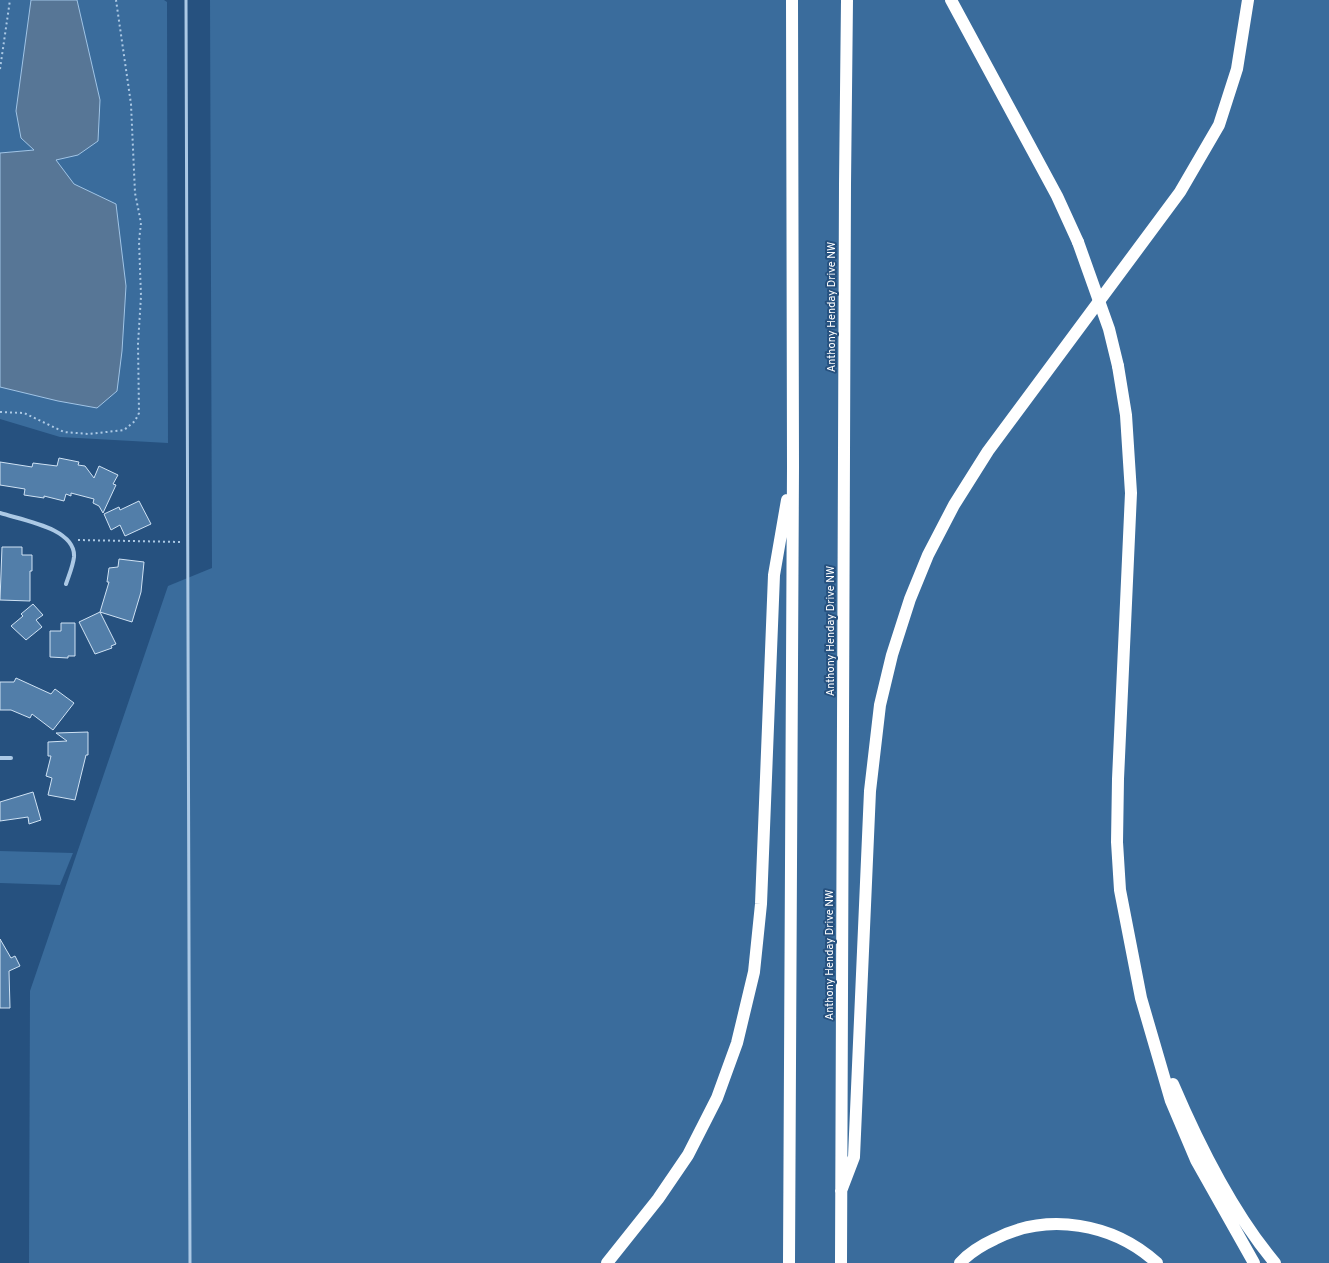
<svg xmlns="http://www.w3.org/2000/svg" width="1329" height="1263" viewBox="0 0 1329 1263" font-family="Overpass,sans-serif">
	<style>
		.green { fill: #3a6c9c }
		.water { fill: #577696; stroke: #a0c4e6 }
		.building { fill: #527ea9; stroke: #cfe2f4 }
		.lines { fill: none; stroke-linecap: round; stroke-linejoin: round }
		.path { stroke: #acc9e5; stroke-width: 2; stroke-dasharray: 2 3; stroke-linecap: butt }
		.service { stroke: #acc9e5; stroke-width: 3 }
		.minor { stroke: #acc9e5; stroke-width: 4 }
		.motorway { stroke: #fff; stroke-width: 12 }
		.motorway-bridge { stroke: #fff; stroke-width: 12 }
		.labels { text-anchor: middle; stroke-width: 4; stroke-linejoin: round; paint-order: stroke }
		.street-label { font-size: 11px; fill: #fff; stroke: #26517f }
	</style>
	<rect width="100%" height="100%" fill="#26517f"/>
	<path class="green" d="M0,0H164L167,2L168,443L60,437L0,419Z
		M210,0H1329V1263H29L30,991L168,586L212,568Z
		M0,851L73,853L60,885L0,883Z"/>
	<path class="water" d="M31,0H77L100,100L98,141L78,155L56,160L74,184L116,204L126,286L122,351L117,391L97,408L58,401L0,387V153L34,150L21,138L16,111Z"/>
	<path class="building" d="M59,458L79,462L78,465L85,466L94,478L99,466L118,475L113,484L116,485L103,513L99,506L93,503L94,499L71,493V496L66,494L64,501L44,496V498L24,495L25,489L0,485V462L32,467L33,463L57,466Z
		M139,501L151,524L125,536L120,525L111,530L104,514L119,507L120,510Z
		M2,547H22V555H32V571H30V601L0,600Z
		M119,559L144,562L141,592L132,622L100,612L116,644L111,646L112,648L95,654L79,622L100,612L109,582H107L109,568L118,567Z
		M33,604L43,615L36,620L42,627L26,640L11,626L23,616L21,614Z
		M61,623H75V656H68V658L50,657V631H61Z
		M16,678L51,694L55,689L74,703L53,730L32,714L30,718L11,710H0V682H14Z
		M88,732V755H86L75,800L48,795L52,778L46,776L51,756H48V742L67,741L56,733Z
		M33,792L41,820L29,824L28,817L0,821V802Z
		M0,939L11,958L15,956L20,966L9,971L10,1008H0Z"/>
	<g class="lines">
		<path class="path" d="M0,69L10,0
			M0,412L24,413L64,432L89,434L124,430L135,421L139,413L138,344L141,296L139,241L141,223L135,193L131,104L116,0
			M78,540L181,542"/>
		<path class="service" d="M186,0L190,1263"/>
		<path class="minor" d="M0,513C21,520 76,528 74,557C73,566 69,575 66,584
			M0,758H11"/>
		<path class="motorway" d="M951,0L1057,196L1078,242
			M1118,366L1126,415L1131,493L1118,779L1117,842L1120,890L1141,998L1171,1101L1196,1160L1254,1263
			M1173,1084C1199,1145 1232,1212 1275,1263
			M841,1191L854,1157L870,791L880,705L892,655L910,599L928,555L954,505L988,451L1180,192L1219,125L1237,69L1248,0
			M607,1263L658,1199L688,1155L717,1098L737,1043L754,972L761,904L774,575L787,500
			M789,1263L793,467L792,0
			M841,1263L845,184L847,0
			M960,1263C969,1253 982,1245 995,1239C1048,1212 1113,1223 1157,1263"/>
		<path class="motorway-bridge" d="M1078,242L1109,329L1118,366"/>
	</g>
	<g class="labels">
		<g class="street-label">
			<text transform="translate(831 307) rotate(-90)" y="4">Anthony Henday Drive NW</text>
			<text transform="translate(830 631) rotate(-90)" y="4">Anthony Henday Drive NW</text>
			<text transform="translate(829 955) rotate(-90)" y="4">Anthony Henday Drive NW</text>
		</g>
	</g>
</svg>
